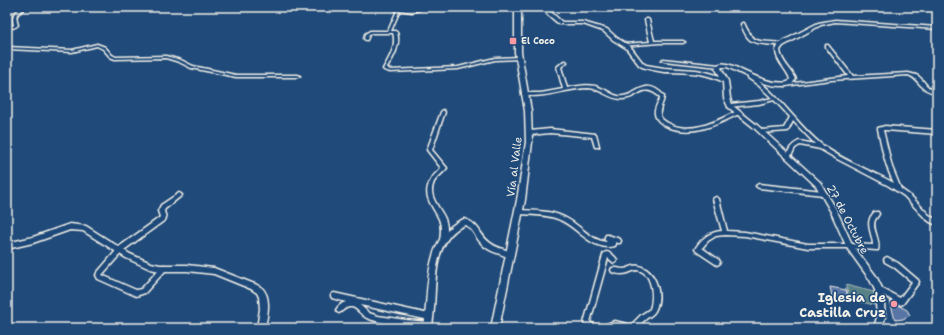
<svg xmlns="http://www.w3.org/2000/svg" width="944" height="335" viewBox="0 0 944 335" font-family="'Shantell Sans',sans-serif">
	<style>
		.green { fill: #588187; stroke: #a6b9b8 }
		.building { fill: #5974a5; stroke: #f4f1e8 }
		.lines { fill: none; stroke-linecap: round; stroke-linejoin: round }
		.minor-casing { stroke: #f4f1e8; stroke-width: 3 }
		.tertiary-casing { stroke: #f4f1e8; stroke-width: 3 }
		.secondary-casing { stroke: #f4f1e8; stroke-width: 3 }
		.minor { fill: #1f4a7a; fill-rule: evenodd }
		.tertiary { fill: #1f4a7a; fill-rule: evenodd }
		.secondary { fill: #1f4a7a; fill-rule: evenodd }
		.poi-dot { fill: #ff9aa2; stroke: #1f4a7a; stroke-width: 1.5 }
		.labels { text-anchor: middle; stroke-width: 3; stroke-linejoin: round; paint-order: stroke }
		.far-poi-label { font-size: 9px; font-weight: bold; fill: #f4f1e8; stroke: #1f4a7a; text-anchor: start }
		.street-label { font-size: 11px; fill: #f4f1e8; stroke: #1f4a7a }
		.near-poi-label { font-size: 13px; font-weight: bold; fill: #f4f1e8; stroke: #1f4a7a; text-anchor: end }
	</style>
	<rect width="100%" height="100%" fill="#1f4a7a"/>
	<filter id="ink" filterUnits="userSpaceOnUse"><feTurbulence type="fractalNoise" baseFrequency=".025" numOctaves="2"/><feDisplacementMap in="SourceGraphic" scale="8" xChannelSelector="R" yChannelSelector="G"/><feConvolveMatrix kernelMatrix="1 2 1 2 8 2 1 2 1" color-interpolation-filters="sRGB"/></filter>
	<g filter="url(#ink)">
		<path class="green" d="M846,285L874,292L878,306L849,299Z"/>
		<path class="building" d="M830,287L846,290L849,299L832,296Z
			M890,301L907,310L910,315L903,319L895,320Z"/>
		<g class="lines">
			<g class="minor-casing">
				<path id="minor" d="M7,7H11L7,8Z
					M22,7H26C19,14 14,13 18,25C14,29 12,28 7,27V25L12,26L14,25C11,14 15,13 22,7Z
					M423,7H429L412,12L400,10L391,31H395L397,32C401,45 394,57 387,68L390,70L458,67L495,58L519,57L521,58L519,59L495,60L458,69L390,72L384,70L383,69C389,58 397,46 393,33H371L369,35L367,40H366L364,39L365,34L370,31H388L398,8L412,10Z
					M646,19H648L649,20L654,41H683L685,42L683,43H659L623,46L622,45L624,44L650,42L645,20Z
					M742,23H744C746,27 748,32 751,35C756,43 764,41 772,42C776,42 779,43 782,44L783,45L781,46C772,44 755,45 749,39C745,35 743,29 741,24Z
					M97,44L105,47L112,55L116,57L166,56L181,60L193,66L236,75H298L300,76L298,77H236L191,68L179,62L166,58L115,59L110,57L103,49L97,46L72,52L7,49V47L72,50Z
					M826,45H828L853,76L908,73C911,74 915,74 918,76C927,83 924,87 937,91V93C932,92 928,92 924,88C917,83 917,78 908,75L831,80L785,86V84H787L831,78L848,76L826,47Z
					M663,59L719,65L721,66L719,67L664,61L662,60Z
					M564,61H566L567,62L561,67L567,88C578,86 590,83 601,88C607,90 612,95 618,96C636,99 644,74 664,96C664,102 659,108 660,114C660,118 664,121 668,123C690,135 715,122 735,112L737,111L739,113V114C716,125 693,137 668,127C662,125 656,120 655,114C654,108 659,102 660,97C641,81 639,100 621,99C609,99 601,89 589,88C567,88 545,99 522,95V93H541L563,89L557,67Z
					M748,76H752C762,83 771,91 779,100C793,115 805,131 821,144C843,161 870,170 894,183C885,166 882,148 878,129V128L885,126L937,130V134L885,130H883L892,167L901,189L912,197L929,215L937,220V225L930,222L925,218L904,196L889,186L837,159L820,149L800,145L795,148L790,158H786V157C789,149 791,145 799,141L815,144L793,121L788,131L760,133V131L762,130L784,128L790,117L774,100L759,104L728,107V105L730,104L759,101L772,98L758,85L748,78Z
					M443,110L445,112L432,150L447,168C443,173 437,177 434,182C427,197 440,207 445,219C448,226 447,234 446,241L445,243H441L440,241C441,234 442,226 439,219C433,206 421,196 431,180C433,175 438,172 441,168L427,150L441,112Z
					M550,129L596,134L599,146V147H595L592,137L550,133L530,135L528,133L530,131Z
					M759,184L823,191L825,192L826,193L825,194L823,195L759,188L757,187L756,186L757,185Z
					M179,193L181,194L182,195L181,196L165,209L164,211L166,218L165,220L124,250L102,275L136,290L141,289L162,266L164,265L166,266L167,268L166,270L145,293L136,296L98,279L96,275L97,273L120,246L159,218L160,217L158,211L161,205Z
					M716,197L718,198L719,199L727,231L745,232L808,244H849L873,245C873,235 865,224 872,215C875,211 874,212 878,212L879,214C878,216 876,218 875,220C871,229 881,239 878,250H876L849,248H808L745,236L725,235L716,236L708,241L702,248L719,260L720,262L719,264L717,265L696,251L695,249C702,238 709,232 722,231L713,199L714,198Z
					M517,210H519C535,211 552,210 566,218C580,225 590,240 607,242L604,239L606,235H608L620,239L621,241L620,243H618L615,242L616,244L615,246C592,252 579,228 560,220C547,214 532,215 519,214H517L516,212Z
					M606,252C610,252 615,256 617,260L616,262L614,263L608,258L590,322L591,323L599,326L600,328L601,326L615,321L631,325L641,315L650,309C654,298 653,272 637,270C634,270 631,272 628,273C622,275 617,274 612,272L611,270L612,268C616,267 620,269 624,269C630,268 634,264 639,266C657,271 663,296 655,311C653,315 649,316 646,319C643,321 640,325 637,328C631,328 618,327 612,328H587L584,323L603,255L604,253Z
					M887,257L898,263L918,280L919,282L903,304L901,305L877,292L876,290L877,288L879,287L900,298L912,282L894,267L885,262L884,260L885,258Z
					M334,293L429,314L431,315L432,317L431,319L429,320L360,305L369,313L378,316L406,320L428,322L430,323L431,325L430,327C420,330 375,323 365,317C360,314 356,306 350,307C345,307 343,311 339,313L337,312L336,310C338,306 342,303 346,302L332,298L331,296L332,294Z"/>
			</g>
			<g class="tertiary-casing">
				<path id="tertiary" d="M544,7H548L551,12L562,22H583L607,29L617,38L630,46L643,63L646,65L664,68L696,70L706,72L720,76L715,68C717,67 718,64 720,64C726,62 736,67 741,70C755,76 772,85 788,82L790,79C786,68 776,62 776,50L779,44L783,41L818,23L835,20L937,27V29L835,22L821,25L783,46L780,50C781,62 791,68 796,79L791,85C769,90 747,76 727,67H722L721,68L728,81L730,98L732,105L757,125L820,182L836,209L852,244L876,276L883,290L885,317L882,328H874L877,317L875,290L870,280L847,248L831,212L816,186L753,127L728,107L724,98L723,82C703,71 685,73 664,72C656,71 649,69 642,67L639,65L626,48L613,40L603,31L583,24H559L547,14Z
					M464,219C480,224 478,233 489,242C496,248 504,249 512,252L513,254L512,256C508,257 504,256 500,254C493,252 486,249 481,243C475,237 473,228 465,225C462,226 459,228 456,230C429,251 438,296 432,325L431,328H423C426,321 425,314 426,306C428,275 430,232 464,219Z
					M70,224L86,226L130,254L151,263L160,265H187L214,268L257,285C258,286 261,287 262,288C272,298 267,316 265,328H257L260,309L259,297L257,293L251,289L214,274L187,271H160L150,269L126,258L83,231L70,230L33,243L7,249V243L33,237Z"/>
			</g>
			<g class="secondary-casing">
				<path id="secondary" d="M515,7H521V52L531,111L532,142L525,200L499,328H491L517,200L526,142L525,111L515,52Z"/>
			</g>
			<use href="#minor" class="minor"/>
			<use href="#tertiary" class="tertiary"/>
			<use href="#secondary" class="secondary"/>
		</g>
	</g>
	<g class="poi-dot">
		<rect x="509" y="37" width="8" height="8" rx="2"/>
		<circle cx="894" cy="304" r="4"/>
	</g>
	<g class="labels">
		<g class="far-poi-label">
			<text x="521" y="44">El Coco</text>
		</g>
		<g class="street-label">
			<text transform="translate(514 167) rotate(-83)" y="4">Vía al Valle</text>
			<text transform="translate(848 219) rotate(62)" y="4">27 de Octubre</text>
		</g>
		<g class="near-poi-label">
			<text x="886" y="302">Iglesia de<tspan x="886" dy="15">Castilla Cruz</tspan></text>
		</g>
	</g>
	<rect width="944" height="335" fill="none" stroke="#1f4a7a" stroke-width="24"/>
	<rect x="12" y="12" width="920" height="311" fill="none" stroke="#f4f1e8" stroke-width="1.5" filter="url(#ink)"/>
</svg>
